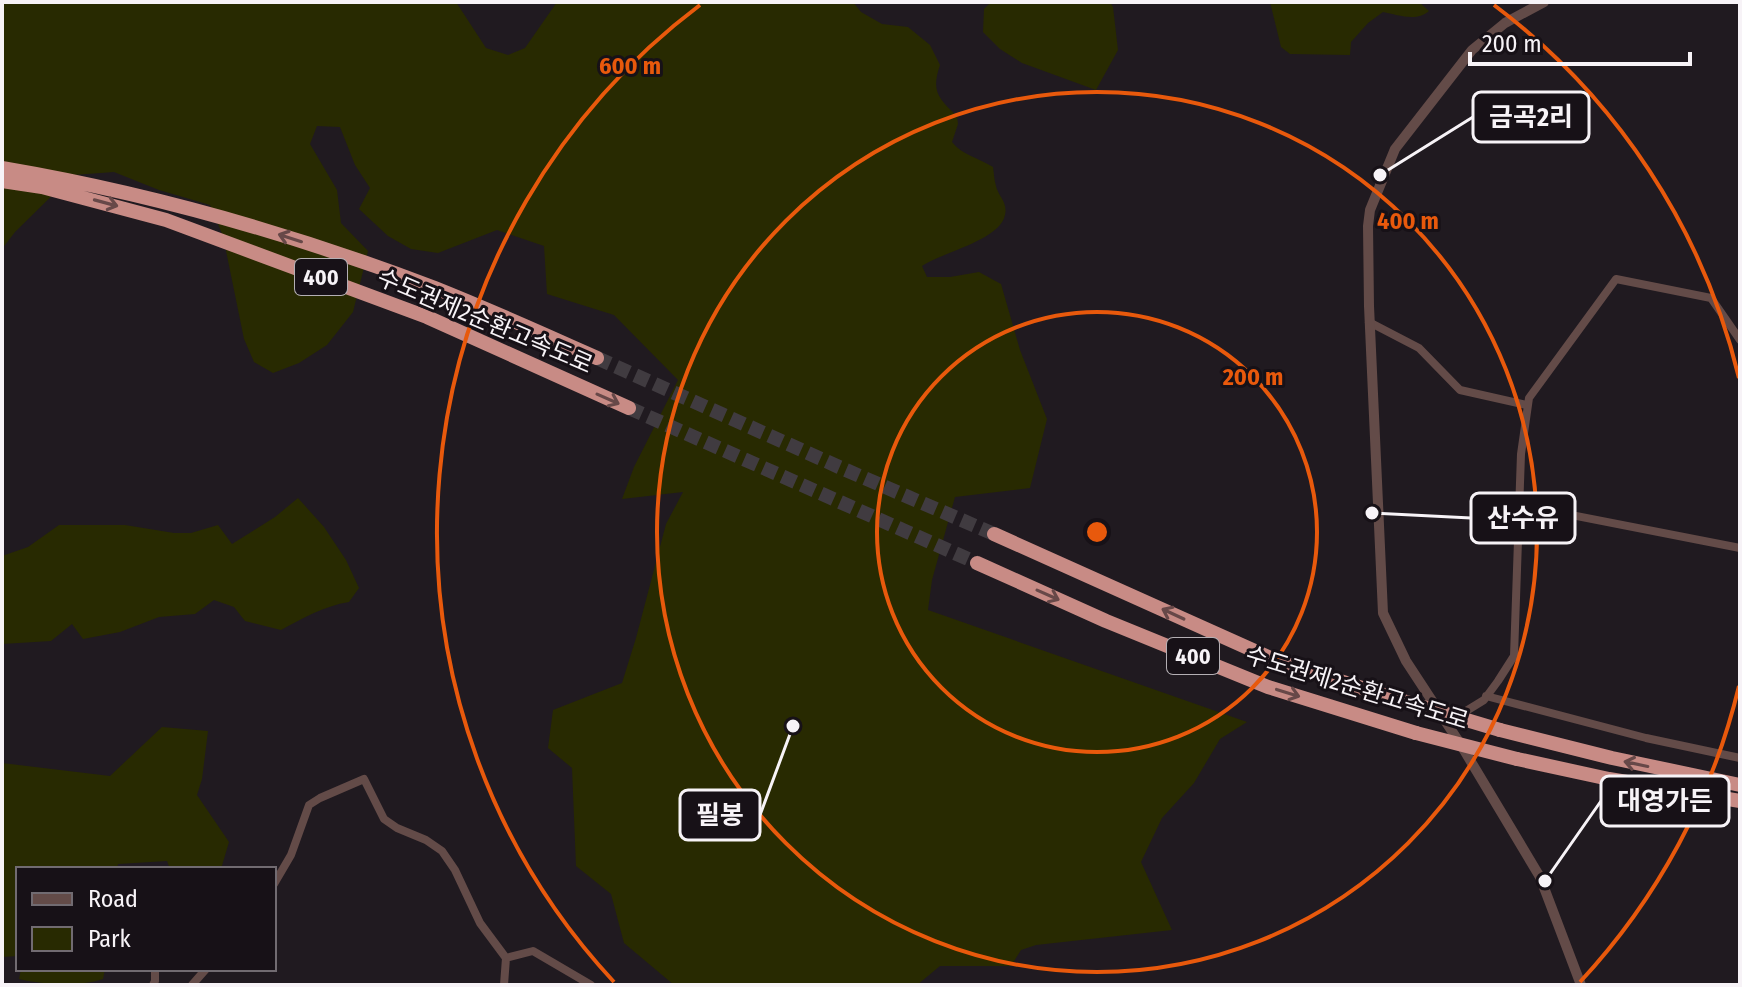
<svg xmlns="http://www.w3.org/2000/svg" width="1742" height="987" viewBox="0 0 1742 987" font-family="'Fira Sans Condensed','Noto Sans KR',sans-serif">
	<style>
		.green { fill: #282a01 }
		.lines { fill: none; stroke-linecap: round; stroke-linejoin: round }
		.motorway-tunnel { stroke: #403b40; stroke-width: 14; stroke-dasharray: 14 7; stroke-linecap: butt }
		.minor { stroke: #634b48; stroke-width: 8 }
		.tertiary { stroke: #634b48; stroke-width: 10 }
		.motorway { stroke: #c88b85; stroke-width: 14 }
		.motorway-bridge { stroke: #c88b85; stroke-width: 14 }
		.oneway { stroke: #674848 }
		.ring { fill: none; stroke: #e8590c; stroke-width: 4 }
		.labels { text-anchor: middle; stroke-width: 6; stroke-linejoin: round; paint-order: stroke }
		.shield { fill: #171117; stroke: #b4afb4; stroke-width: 2 }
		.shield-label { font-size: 22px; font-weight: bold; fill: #f7f3f7 }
		.street-label { font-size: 24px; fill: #f7f3f7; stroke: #171117 }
		.centre { fill: #e8590c; stroke: #171117; stroke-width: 4 }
		.ring-label { font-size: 24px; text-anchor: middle; font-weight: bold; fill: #e8590c; stroke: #171117; stroke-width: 6; stroke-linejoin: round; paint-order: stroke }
		.leader { fill: none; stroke: #f7f3f7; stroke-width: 3 }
		.callout-dot { fill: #f7f3f7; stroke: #171117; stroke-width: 3 }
		.callout { fill: #171117; stroke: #f7f3f7; stroke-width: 3 }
		.callout-label { font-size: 26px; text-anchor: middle; font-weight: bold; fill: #f7f3f7 }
	</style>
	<rect width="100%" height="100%" fill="#201a20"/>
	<path class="green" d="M2,2H456L486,48L508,55L525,48L557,2H853L861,12L882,24L908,27L930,45L940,65C931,91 938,98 957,116L958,124L952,142C962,155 979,158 993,167C994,173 994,180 996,186C998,196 1008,202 1005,215C1000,240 943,252 922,266L927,277H950L979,272L1001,284L1020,350L1047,419L1030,488L955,497L932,580L928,610L1247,722L1220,739L1194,783L1162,818L1141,862L1172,930L1036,945L1021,950L1011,966H940L917,985H674L624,943L611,894L576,866L572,768L548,748L553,710L622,683L636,638L666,524L683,492L622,499L634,467L678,380L614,315L547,294L544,246L497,230L438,253L411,249L388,236L359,209L370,188L355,165L340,127L317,126L310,144L337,190L341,223L368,251L353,312L327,345L299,363L273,373L254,362L244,339L223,236L210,205L159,190L114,172L73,175L15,232L2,249Z
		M991,2H1110L1113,7L1118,50L1096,90L1022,63L1000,49L983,32L984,9Z
		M1270,2H1419L1429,11C1417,22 1398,15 1383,12L1368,23L1351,42L1350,55L1290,54L1281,47Z
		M298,498L324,527L346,560L359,588L349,602C324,606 303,618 281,630L245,621L234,607L214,600L195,614L159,617L120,632L83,639L72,624L51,641L2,644V556L28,547L59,525H125L174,533H191L218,525L232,544L275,517Z
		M162,727L208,731L202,779L197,795L229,842L221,869H170L167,861L118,864L117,869H18V956L2,957V763L110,776Z
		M21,969H105L103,979C79,987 45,985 19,979Z"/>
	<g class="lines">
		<path class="motorway-tunnel" d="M597,358L839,467L994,534
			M629,408L977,563"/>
		<path class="minor" d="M1369,322L1419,348L1460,390L1527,405
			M1520,505L1740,548
			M1486,696L1646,738L1740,758
			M1458,716L1484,700L1498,681L1514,656L1521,454L1529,398L1616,279L1711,298L1740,340
			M274,884L291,855L309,805L320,798L364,779L384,819L397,828L426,840L442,851L455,870L480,923L506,958L533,951L591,985
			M153,985L155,981V969
			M192,985L206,969
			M504,985L506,958"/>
		<path class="tertiary" d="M1544,2L1505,23L1472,50L1395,149L1370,210L1368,226L1369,306L1383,613L1406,661L1461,745L1540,877L1581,985"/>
		<path class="motorway" d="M2,168C149,193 296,235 435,288C490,310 544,334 597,358
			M2,181L42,187L166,220L427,317L629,408
			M994,534L1277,661L1403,701
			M977,563L1106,621L1268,687L1416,733
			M1500,730L1612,758L1740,785
			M1517,759L1609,779L1740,801"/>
		<path class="motorway-bridge" d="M1403,701L1500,730
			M1416,733L1517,759"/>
	</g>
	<defs><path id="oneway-shaft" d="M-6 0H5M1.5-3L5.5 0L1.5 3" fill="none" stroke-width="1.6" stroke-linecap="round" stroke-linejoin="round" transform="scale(2)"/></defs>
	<g class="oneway">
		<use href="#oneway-shaft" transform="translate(106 203) rotate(15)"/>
		<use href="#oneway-shaft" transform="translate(290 238) rotate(-162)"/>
		<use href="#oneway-shaft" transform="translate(608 399) rotate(24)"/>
		<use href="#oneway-shaft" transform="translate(1048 595) rotate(24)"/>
		<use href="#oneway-shaft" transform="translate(1173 614) rotate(-155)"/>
		<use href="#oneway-shaft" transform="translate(1288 693) rotate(17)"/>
		<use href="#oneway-shaft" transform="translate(1636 764) rotate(-168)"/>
	</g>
	<g class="ring">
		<circle cx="1097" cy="532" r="220"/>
		<circle cx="1097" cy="532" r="440"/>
		<path d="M1739 686A660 660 0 0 1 1580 982M614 982A660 660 0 0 1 700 5M1494 5A660 660 0 0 1 1739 378"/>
	</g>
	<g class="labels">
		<g class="shield">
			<rect x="295" y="259" width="52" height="36" rx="6"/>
			<rect x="1167" y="638" width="52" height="36" rx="6"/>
		</g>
		<g class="shield-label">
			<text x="321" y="285">400</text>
			<text x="1193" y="664">400</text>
		</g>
		<g class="street-label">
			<text transform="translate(485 321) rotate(23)" y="8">수도권제2순환고속도로</text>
			<text transform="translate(1357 688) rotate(17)" y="8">수도권제2순환고속도로</text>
		</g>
	</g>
	<circle cx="1097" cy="532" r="12" class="centre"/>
	<g class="ring-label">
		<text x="630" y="74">600 m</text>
		<text x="1408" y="229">400 m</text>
		<text x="1253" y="385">200 m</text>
	</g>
	<path class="leader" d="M1380 175L1473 117M1372 513L1471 518M1545 881L1601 801M793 726L760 815"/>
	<g class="callout-dot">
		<circle cx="1380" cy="175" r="8"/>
		<circle cx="1372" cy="513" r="8"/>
		<circle cx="1545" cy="881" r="8"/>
		<circle cx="793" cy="726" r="8"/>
	</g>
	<g class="callout">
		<rect x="1473" y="92" width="116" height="50" rx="8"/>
		<rect x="1471" y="493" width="104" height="50" rx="8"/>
		<rect x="1601" y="776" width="128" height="50" rx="8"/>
		<rect x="680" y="790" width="80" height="50" rx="8"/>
	</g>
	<g class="callout-label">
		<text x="1531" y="126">금곡2리</text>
		<text x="1523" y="527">산수유</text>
		<text x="1665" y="810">대영가든</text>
		<text x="720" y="824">필봉</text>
	</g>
	<rect width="1742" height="987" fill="none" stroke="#f7f3f7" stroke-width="8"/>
	<rect x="16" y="867" width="260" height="104" fill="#171117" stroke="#716b71" stroke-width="2"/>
	<rect x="32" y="893" width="40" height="12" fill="#634b48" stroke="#716b71" stroke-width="2"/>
	<text x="88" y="907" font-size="24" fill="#f7f3f7">Road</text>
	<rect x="32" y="927" width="40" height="24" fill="#282a01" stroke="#716b71" stroke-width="2"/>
	<text x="88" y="947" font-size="24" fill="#f7f3f7">Park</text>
	<path d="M1470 52v12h220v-12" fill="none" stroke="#f7f3f7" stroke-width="4"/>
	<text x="1482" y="52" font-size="24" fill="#f7f3f7" stroke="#171117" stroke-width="6" paint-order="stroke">200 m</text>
</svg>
